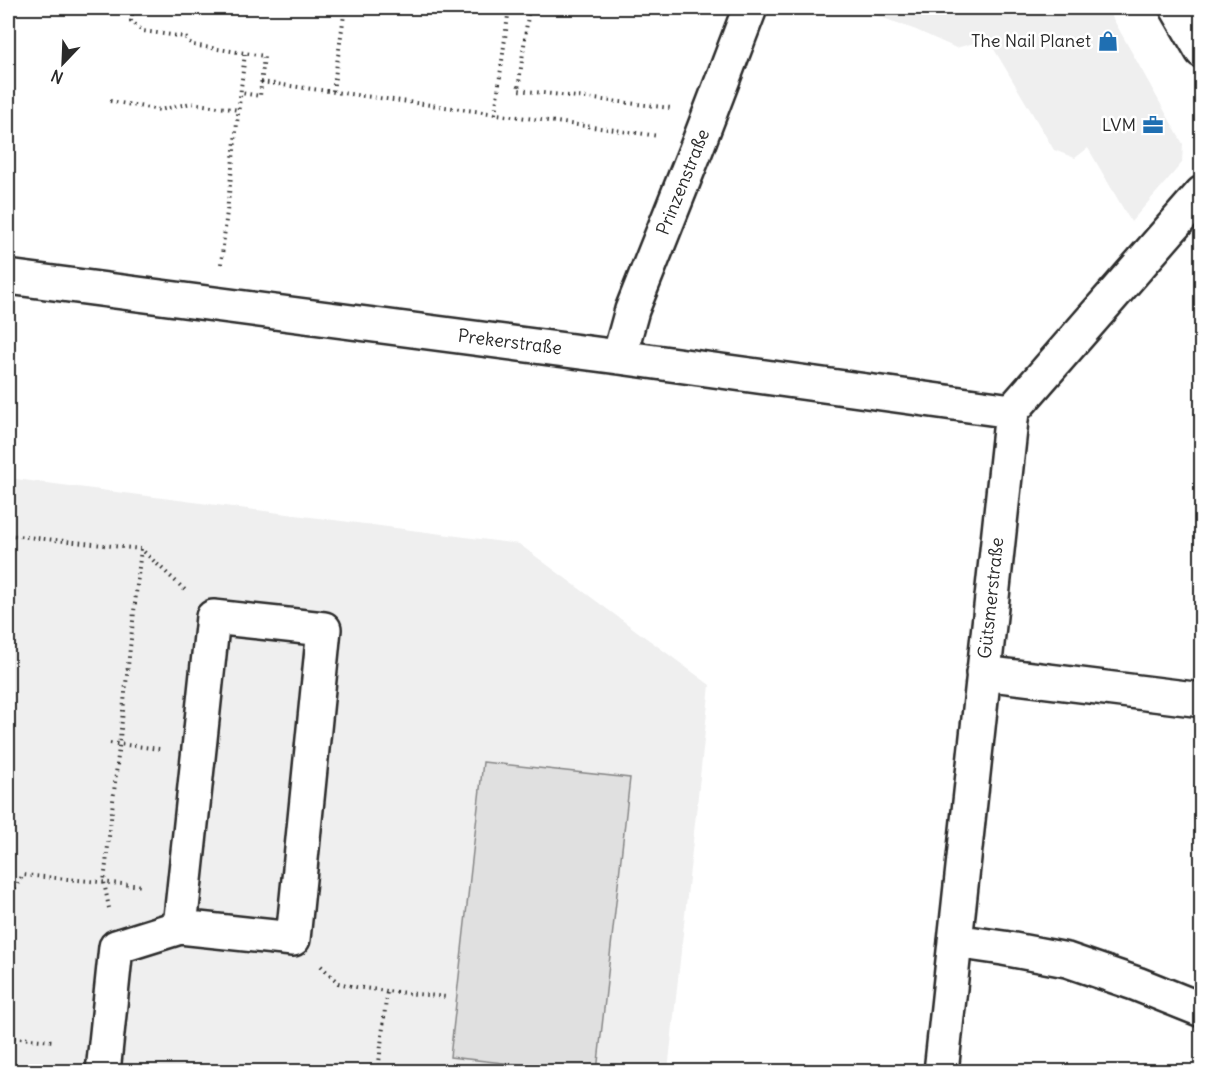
<svg xmlns="http://www.w3.org/2000/svg" width="1209" height="1079" viewBox="0 0 1209 1079" font-family="Delius,sans-serif">
	<style>
		.built { fill: #efefef }
		.green { fill: #e0e0e0; stroke: #868686; stroke-width: 1.5 }
		.lines { fill: none; stroke-linecap: round; stroke-linejoin: round }
		.minor-casing { stroke: #2b2b2b; stroke-width: 38 }
		.path { stroke: #2b2b2b; stroke-width: 4; stroke-dasharray: 1.5 4.5; stroke-linecap: butt }
		.minor { stroke: #fff; stroke-width: 33 }
		.labels { text-anchor: middle; stroke-width: 5; stroke-linejoin: round; paint-order: stroke }
		.poi-label { font-size: 18px; fill: #2b2b2b; stroke: #fff; text-anchor: end }
		.street-label { font-size: 18px; fill: #2b2b2b; stroke: #fff }
	</style>
	<rect width="100%" height="100%" fill="#fff"/>
	<filter id="ink" filterUnits="userSpaceOnUse"><feTurbulence type="fractalNoise" baseFrequency=".0167" numOctaves="2"/><feDisplacementMap in="SourceGraphic" scale="12" xChannelSelector="R" yChannelSelector="G"/><feConvolveMatrix kernelMatrix="1 2 1 2 8 2 1 2 1" color-interpolation-filters="sRGB"/></filter>
	<g filter="url(#ink)">
		<path class="built" d="M856,8H1107L1183,144L1182,163L1131,222L1088,148L1075,158L1054,150L988,39L956,48L916,30Z
			M8,478L519,544L710,685L668,1071L58,1072L8,1066Z"/>
		<path class="green" d="M483,762L630,778L597,1071H576L450,1057Z"/>
		<g class="lines">
			<g class="minor-casing">
				<path id="minor" d="M1177,8L1202,51
					M8,277L619,357L1012,411
					M619,357L632,310L697,147L750,8
					M983,673L1202,700
					M955,941L1003,948L1067,960L1137,984L1202,1010
					M103,1072L116,947L180,927L293,939L324,629L213,617L180,927
					M941,1072L1012,411L1202,193"/>
			</g>
			<path class="path" d="M133,8L131,21L143,31L185,37L192,45L264,56L260,96L241,93
				M529,8L518,90L671,108
				M121,9V8
				M261,82L659,136
				M333,91L345,8
				M110,101L160,110L191,103L239,110
				M495,114L509,8
				M221,264L245,53
				M8,535L141,549L185,590
				M110,743L160,749
				M8,899L23,875L144,886
				M109,908L104,882L141,549
				M321,966L338,983L356,987L387,991
				M8,1037L53,1041
				M378,1072L387,991L447,997"/>
			<use href="#minor" class="minor"/>
		</g>
	</g>
	<defs>
		<g id="shop-bare" transform="scale(1.62)"><path d="M-5-2.5h2.3a2.7 3.5 0 0 1 5.4 0H5L5.5 6h-11ZM-1.5-2.5h3a1.5 2.3 0 0 0-3 0Z" fill="#1f6fb2" stroke="#fff" stroke-width="2.5" paint-order="stroke"/></g>
		<g id="office-bare" transform="scale(1.62)"><path d="M-6-3h4V-5.5h4V-3h4V5H-6ZM-1-4.5V-3h2v-1.5ZM-6 0V1H6V0Z" fill="#1f6fb2" stroke="#fff" stroke-width="2.5" paint-order="stroke"/></g>
	</defs>
	<g fill-rule="evenodd">
		<use href="#shop-bare" x="1108" y="41"/>
		<use href="#office-bare" x="1153" y="125"/>
	</g>
	<g class="labels">
		<g class="poi-label">
			<text x="1091" y="47">The Nail Planet</text>
			<text x="1136" y="131">LVM</text>
		</g>
		<g class="street-label">
			<text transform="translate(683 182) rotate(-68)" y="6">Prinzenstraße</text>
			<text transform="translate(510 342) rotate(7)" y="6">Prekerstraße</text>
			<text transform="translate(991 598) rotate(-84)" y="6">Gütsmerstraße</text>
		</g>
	</g>
	<rect width="1209" height="1079" fill="none" stroke="#fff" stroke-width="30"/>
	<rect x="15" y="15" width="1179" height="1049" fill="none" stroke="#2b2b2b" stroke-width="2" filter="url(#ink)"/>
	<g transform="translate(63 63) rotate(203)" stroke="#ffffff" stroke-width="4.5" paint-order="stroke">
	<path d="M0-4.5L10 22L0 15L-10 22Z" fill="#2b2b2b"/>
	<text y="-9" font-size="16" font-weight="bold" text-anchor="middle" fill="#2b2b2b">N</text>
	</g>
</svg>
